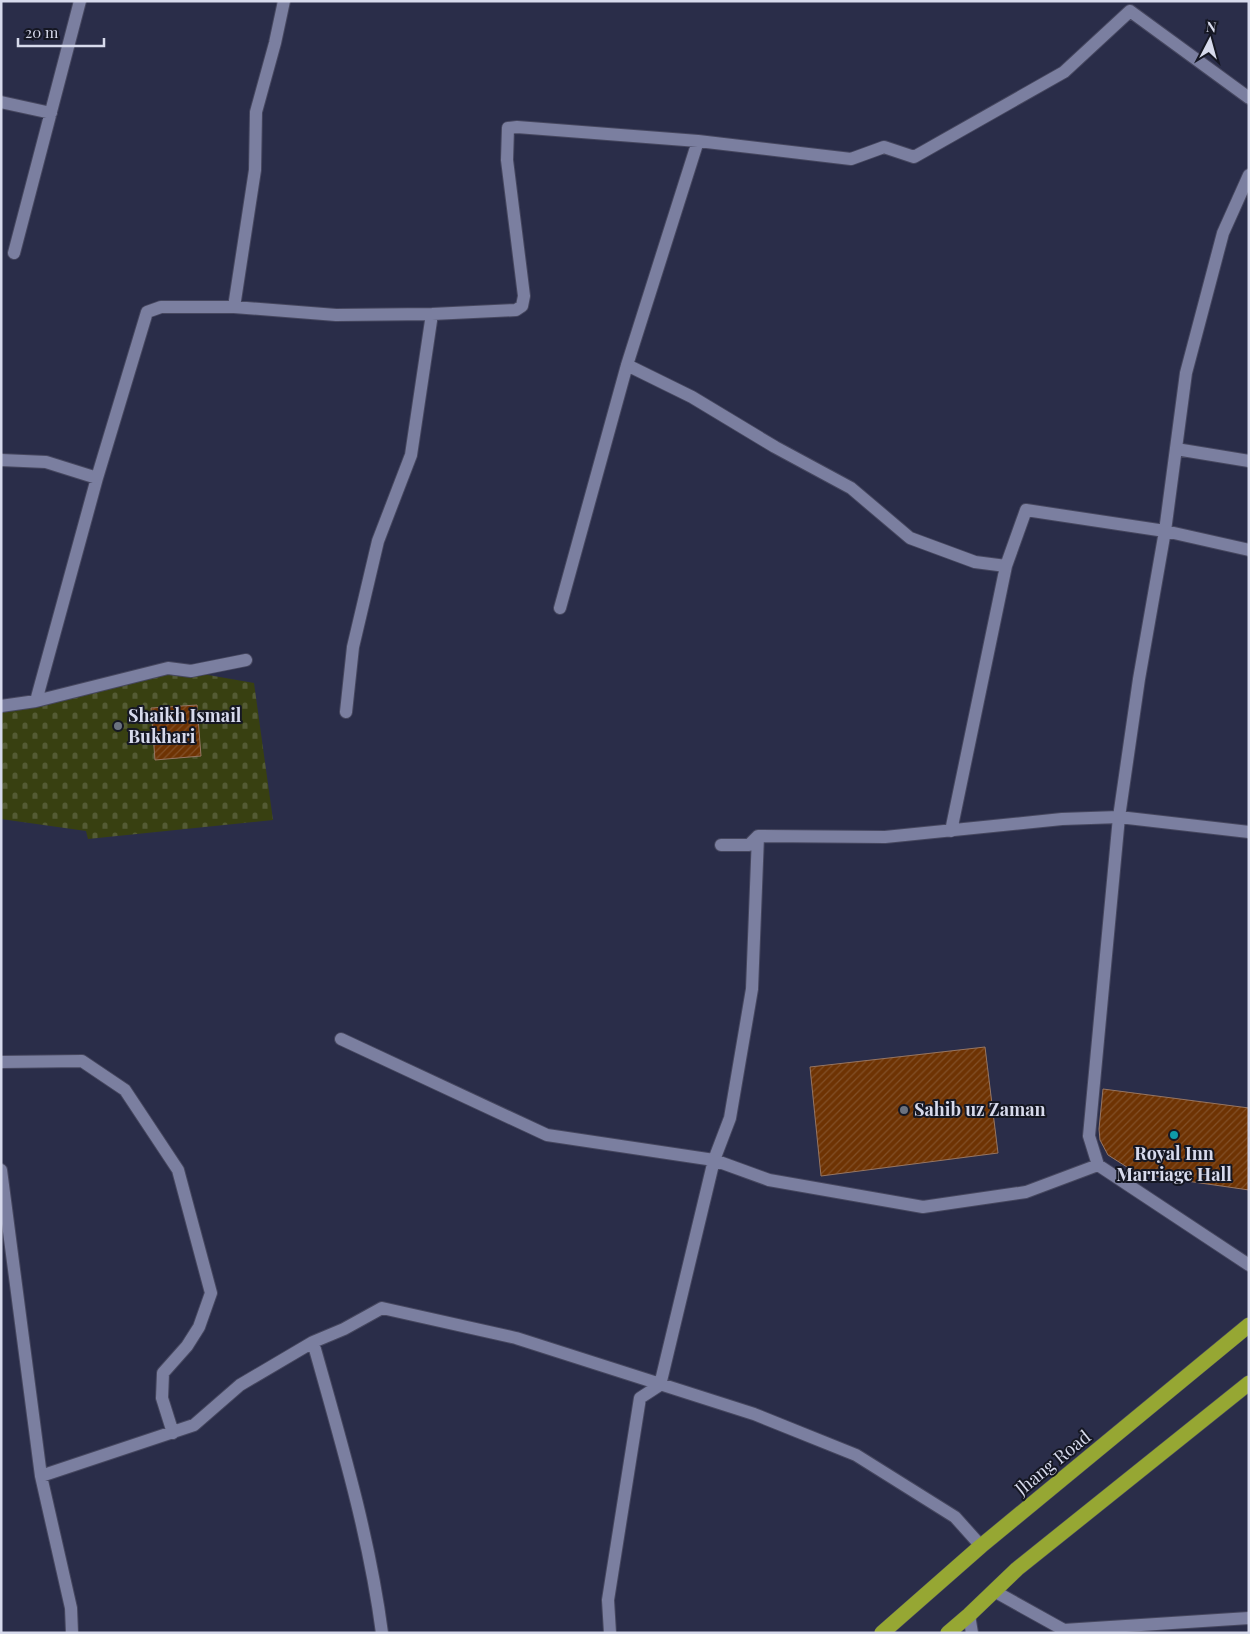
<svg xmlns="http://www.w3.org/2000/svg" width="1250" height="1634" viewBox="0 0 1250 1634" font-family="'Playfair Display',serif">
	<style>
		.cemetery { fill: url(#cemetery-stones) }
		.building { fill: url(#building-hatch); stroke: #967562 }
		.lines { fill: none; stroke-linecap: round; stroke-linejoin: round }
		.street-casing { stroke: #46475f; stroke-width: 14 }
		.highway-casing { stroke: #46475f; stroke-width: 16 }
		.street { stroke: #7b7fa0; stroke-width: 12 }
		.highway { stroke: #96a733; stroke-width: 15 }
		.worship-dot { fill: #6b7280; stroke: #151723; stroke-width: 2 }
		.culture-dot { fill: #0f9aa8; stroke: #151723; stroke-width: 2 }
		.labels { text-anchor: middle; stroke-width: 4; stroke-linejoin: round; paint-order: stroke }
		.poi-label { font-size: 18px; font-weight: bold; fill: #d7daec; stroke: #151723; text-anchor: start }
		.street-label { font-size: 18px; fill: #d7daec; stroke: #151723 }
	</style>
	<defs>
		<pattern id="cemetery-stones" width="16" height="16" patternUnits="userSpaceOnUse" patternTransform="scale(1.25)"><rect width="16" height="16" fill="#384011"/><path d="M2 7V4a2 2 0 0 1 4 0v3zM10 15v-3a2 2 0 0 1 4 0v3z" fill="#545b34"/></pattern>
		<pattern id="building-hatch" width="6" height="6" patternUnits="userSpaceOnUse" patternTransform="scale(1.25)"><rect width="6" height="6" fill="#6e3303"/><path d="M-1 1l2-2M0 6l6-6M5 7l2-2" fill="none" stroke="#825028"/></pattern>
	</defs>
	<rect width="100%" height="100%" fill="#2a2d49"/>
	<path class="cemetery" d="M168,668L254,683L273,820L88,839L86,831L1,819V706Z"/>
	<path class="building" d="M197,705L201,756L155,760L151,708Z
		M985,1047L998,1153L821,1176L810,1067Z
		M1103,1089L1249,1108V1190L1138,1174L1108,1155L1100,1140L1099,1129Z"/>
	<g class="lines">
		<g class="street-casing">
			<path id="street" d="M1130,11L1249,98
				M1,102L51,113
				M14,253L80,1
				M234,307L255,170L256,112L275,43L284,1
				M627,365L692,397L775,447L851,488L910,538L975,562L1006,566
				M1176,449L1249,461
				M1,460L46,462L97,478
				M560,608L627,365L698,141
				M36,701L97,478L147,312L161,307H234L336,315L432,314L516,310L522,306L524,296L507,160L508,128L517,127L698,141L851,159L884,147L914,157L1064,72L1130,11
				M1,706L36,701L168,668L191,671L246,660
				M346,712L353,647L378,541L411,455L432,314
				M951,831L1006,566L1026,510L1165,531L1249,550
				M721,845H749L758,836L885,837L1062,819L1119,817L1249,832
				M341,1039L547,1135L714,1160L769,1180L923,1207L1026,1192L1098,1165L1249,1265
				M1,1062L82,1061L125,1090L178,1170L211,1293L199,1327L187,1346L163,1373L162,1398L173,1433
				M1098,1165L1089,1136L1119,817L1139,679L1165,531L1186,373L1223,233L1249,175
				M1,1170L41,1476L71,1608L72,1633
				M313,1342C340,1438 369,1534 382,1633
				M41,1476L194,1425L240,1385L313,1342L344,1329L382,1308L516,1338L754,1414L856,1455L955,1517L981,1546
				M994,1591L1064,1630L1249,1618
				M969,1615L972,1633
				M610,1633L608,1600L640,1398L660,1385L714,1160L730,1118L752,989L758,836"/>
		</g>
		<g class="highway-casing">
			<path id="highway" d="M882,1633L981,1546L1249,1325
				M948,1633L969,1615L1017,1569L1249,1383"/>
		</g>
		<use href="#street" class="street"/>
		<use href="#highway" class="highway"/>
	</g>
	<g class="worship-dot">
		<circle cx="118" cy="726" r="5"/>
		<circle cx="904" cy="1110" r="5"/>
	</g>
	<circle class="culture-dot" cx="1174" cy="1135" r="5"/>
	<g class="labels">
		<g class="poi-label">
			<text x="128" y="722">Shaikh Ismail<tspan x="128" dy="21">Bukhari</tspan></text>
			<text x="914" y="1116">Sahib uz Zaman</text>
			<text x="1174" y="1160" text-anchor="middle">Royal Inn<tspan x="1174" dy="21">Marriage Hall</tspan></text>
		</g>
		<g class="street-label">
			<text transform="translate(1053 1463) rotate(-39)" y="6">Jhang Road</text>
		</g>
	</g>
	<rect width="1250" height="1634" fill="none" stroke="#d7daec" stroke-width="5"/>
	<g transform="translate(1210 40) rotate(6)" stroke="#151723" stroke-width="4" paint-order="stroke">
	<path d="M0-4L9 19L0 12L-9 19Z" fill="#d7daec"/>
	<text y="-8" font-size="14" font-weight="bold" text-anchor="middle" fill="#d7daec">N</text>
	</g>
	<path d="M18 38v8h86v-8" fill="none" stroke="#d7daec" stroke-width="2.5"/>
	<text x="25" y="38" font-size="15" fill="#d7daec" stroke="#151723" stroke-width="4" paint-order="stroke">20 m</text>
</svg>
